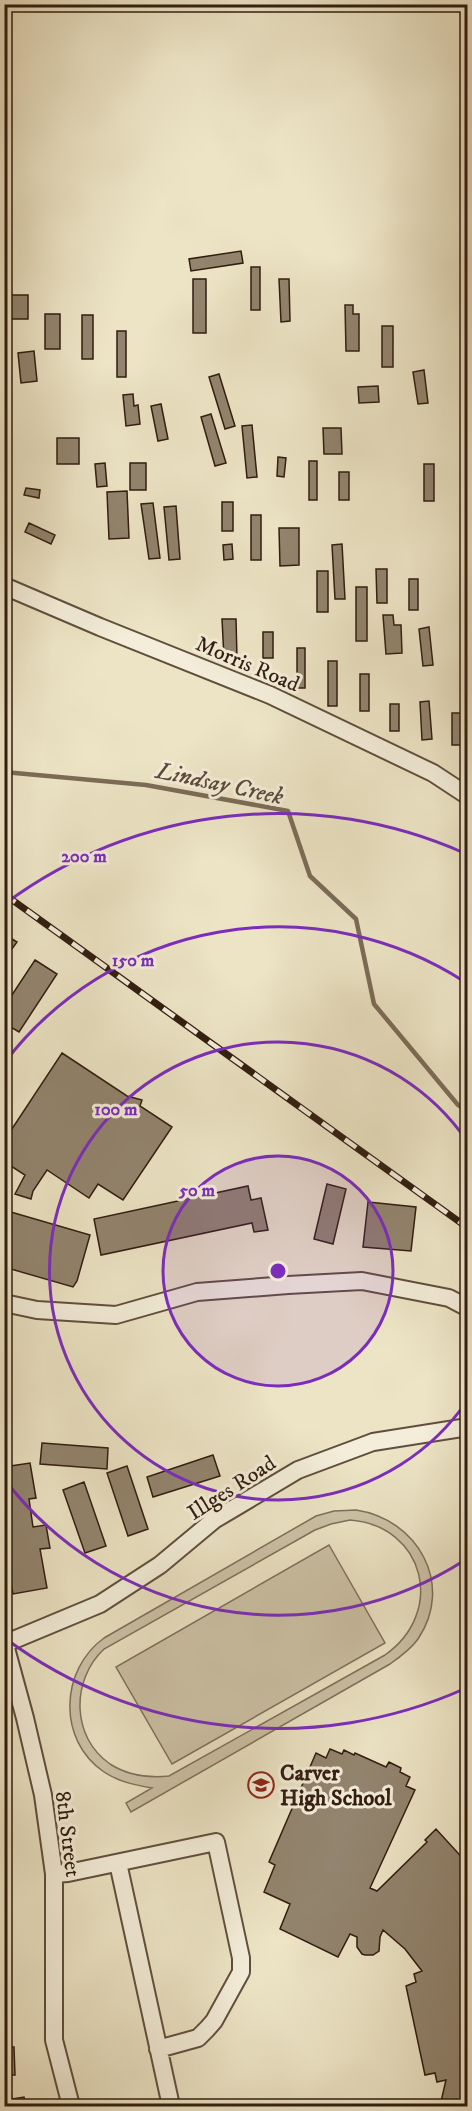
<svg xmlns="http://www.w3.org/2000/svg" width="472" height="2111" viewBox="0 0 472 2111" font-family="'IM FELL DW Pica',serif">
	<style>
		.green { fill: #ccc2a6; stroke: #7e705b; stroke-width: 1.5; fill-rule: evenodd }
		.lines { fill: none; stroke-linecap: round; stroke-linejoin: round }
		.stream { stroke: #7b6c57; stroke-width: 4.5 }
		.building { fill: #92846e; stroke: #311d10; stroke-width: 1.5 }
		.minor-casing { stroke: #604f3d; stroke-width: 20 }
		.minor { stroke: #f3edd9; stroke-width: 16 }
		.rail-casing { stroke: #311d10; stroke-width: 7 }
		.rail { stroke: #f3edd9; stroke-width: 4.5; stroke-dasharray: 14; stroke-linecap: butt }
		.ring { fill: none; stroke: #7b2cbf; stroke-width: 3 }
		.labels { text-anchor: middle; stroke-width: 6; stroke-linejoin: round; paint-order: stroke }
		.street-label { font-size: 22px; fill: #311d10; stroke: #f3edd9 }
		.poi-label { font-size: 22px; font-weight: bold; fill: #311d10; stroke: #f3edd9; text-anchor: start }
		.water-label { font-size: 24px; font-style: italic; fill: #5c4b3a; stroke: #f3edd9 }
		.centre { fill: #7b2cbf; stroke: #f3edd9; stroke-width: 3 }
		.ring-label { font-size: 18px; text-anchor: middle; font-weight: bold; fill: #7b2cbf; stroke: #f3edd9; stroke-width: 6; stroke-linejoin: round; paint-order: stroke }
	</style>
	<rect width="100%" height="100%" fill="#ece4c5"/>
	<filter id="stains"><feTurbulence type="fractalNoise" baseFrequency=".00333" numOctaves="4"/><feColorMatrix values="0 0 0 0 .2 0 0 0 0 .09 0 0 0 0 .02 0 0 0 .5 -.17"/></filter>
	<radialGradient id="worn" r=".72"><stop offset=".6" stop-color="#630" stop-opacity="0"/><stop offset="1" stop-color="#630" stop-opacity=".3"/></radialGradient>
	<path class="green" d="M356,1510C417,1519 455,1584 418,1639C411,1649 400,1657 390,1664L131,1812L126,1803L152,1788C135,1785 119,1782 104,1772C57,1740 60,1670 104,1638L316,1516L334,1511ZM350,1520C425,1526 446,1612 385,1655L169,1776C149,1778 127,1775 110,1764C71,1737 71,1680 104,1649L315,1530L331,1524Z
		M329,1545L385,1643L172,1764L116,1667Z"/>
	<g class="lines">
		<path class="stream" d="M4,772L146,785L288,811L310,876L356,919L374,1004L458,1105L468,1112"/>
	</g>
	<path class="building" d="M241,251L243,263L191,271L189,259Z
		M251,267H260V310H251Z
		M193,279H206V333H193Z
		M279,279H289L290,321L281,322Z
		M7,295H28V319H7Z
		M345,305H353V314H359V351H346Z
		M45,314H60V349H45Z
		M82,315H93V359H82Z
		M382,326H393V367H382Z
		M117,331H126V377H117Z
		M34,351L37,381L21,383L18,353Z
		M424,370L428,403L418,404L413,372Z
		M219,374L235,426L225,429L209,377Z
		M378,386L379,402L359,403L358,387Z
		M133,394L134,406L138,405L140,424L126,426L123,395Z
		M161,404L168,439L158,441L151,406Z
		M211,414L226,463L215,466L201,417Z
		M252,425L257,477L247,478L242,426Z
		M323,428H341L342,454H324Z
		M57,438H79V464H57Z
		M278,457L286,458L284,477L277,476Z
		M309,461H317V500H309Z
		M105,463L107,486L97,487L95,464Z
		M130,463H146V490H130Z
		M424,464H434V501H424Z
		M339,472H349V500H339Z
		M26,488L40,490L39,498L24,495Z
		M127,491L129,538L109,539L107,492Z
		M222,502H233V531H222Z
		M153,503L160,558L149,559L141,504Z
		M176,506L180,559L169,560L164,507Z
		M251,515H261V560H251Z
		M29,523L55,535L51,544L25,532Z
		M279,528H299V565L280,566Z
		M232,544L233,559L224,560L223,545Z
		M342,544L345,599H335L332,545Z
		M376,569H387V603H377Z
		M317,571H328V612H317Z
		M409,579H418V610H409Z
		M356,587H367V641H356Z
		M383,615H393L394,625H401L402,653L386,654Z
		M222,619H236L237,658H224Z
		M429,627L433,665L423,666L419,629Z
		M263,632H273V658H263Z
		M297,648H305V688H297Z
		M328,661H337V706H328Z
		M360,674H369V711H360Z
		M429,701L432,739L422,740L420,702Z
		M390,704H399V731H390Z
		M452,713H462V745H452Z
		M4,934L17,942L4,960Z
		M35,960L57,974L19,1032L4,1023V1007Z
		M62,1053L127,1096L142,1100L140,1106L172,1127L123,1200L98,1184L89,1198L47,1170L33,1191L31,1199L15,1194L25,1175L8,1164L4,1170V1141Z
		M327,1184L346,1189L333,1244L314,1239Z
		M248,1186L251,1200L261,1198L268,1230L254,1232L252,1223L101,1255L94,1219Z
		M368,1202L416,1207L411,1251L363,1247Z
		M4,1210L90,1235L77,1281L73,1287L4,1267Z
		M42,1443L108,1448L107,1469L40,1464Z
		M213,1455L220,1476L153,1497L147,1477Z
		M30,1463L36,1498L29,1499L33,1527L46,1525L50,1548L40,1549L47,1588L13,1594L4,1546V1467Z
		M127,1466L148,1529L128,1536L107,1473Z
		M84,1482L106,1546L85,1553L63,1490Z
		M330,1749L342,1754L344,1750L354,1755L355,1753L386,1767L389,1762L401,1768L400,1772L410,1777L406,1786L415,1790L370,1888L377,1891L427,1842L425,1840L436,1829L468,1864V2106H440L446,2080L437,2082L435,2073L425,2075L406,1986L416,1982L414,1974L422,1971L405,1949L383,1930L380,1937L379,1951L373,1955H365L362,1954L357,1947V1937L350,1934L338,1957L280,1929L290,1904L264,1892L275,1865L269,1862L316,1753L326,1758Z
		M4,1935H9V1963H4Z
		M4,2047H14L15,2075H4Z
		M11,2091L12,2099L24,2097L26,2106H4V2092Z"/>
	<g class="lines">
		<g class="minor-casing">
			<path id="minor" d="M4,586L100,627L270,695L433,773L468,796
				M4,1303L37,1310L116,1315L197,1292L288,1285L362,1281L449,1298L468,1308
				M4,1641L25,1718L43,1795L54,1874V2040L71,2106
				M4,1644L100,1604L160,1565L214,1520L298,1470L373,1442L468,1427
				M118,1863L171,2106
				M54,1874L68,1873L216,1842L241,1958V1972L214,2021L207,2029L198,2038L158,2049"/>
		</g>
		<use href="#minor" class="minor"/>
		<g class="rail-casing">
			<path id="rail" d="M4,894L468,1228"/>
		</g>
		<use href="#rail" class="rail"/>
	</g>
	<circle cx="278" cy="1271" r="115" fill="#7b2cbf" fill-opacity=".12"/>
	<g class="ring">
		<circle cx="278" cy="1271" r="115"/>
		<path d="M467 1401A229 229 0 1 1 467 1141"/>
		<path d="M465 1560A344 344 0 0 1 5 1480M5 1062A344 344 0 0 1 465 982"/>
		<path d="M464 1689A458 458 0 0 1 6 1639M6 903A458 458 0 0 1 464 853"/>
	</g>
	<defs>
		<g id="school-ring" transform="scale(1.35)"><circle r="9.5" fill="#f3edd9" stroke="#8f2418" stroke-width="1.5"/><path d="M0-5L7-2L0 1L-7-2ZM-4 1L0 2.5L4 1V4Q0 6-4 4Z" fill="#8f2418"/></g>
	</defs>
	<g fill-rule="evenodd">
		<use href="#school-ring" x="261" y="1785"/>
	</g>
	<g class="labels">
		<g class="street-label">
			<text transform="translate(248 663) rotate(23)" y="8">Morris Road</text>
			<text transform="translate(231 1487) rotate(-33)" y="8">Illges Road</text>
			<text transform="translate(69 1834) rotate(83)" y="8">8th Street</text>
		</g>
		<g class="poi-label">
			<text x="280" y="1780">Carver<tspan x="280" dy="25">High School</tspan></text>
		</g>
		<g class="water-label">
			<text transform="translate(220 783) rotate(12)" y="8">Lindsay Creek</text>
		</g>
	</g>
	<circle cx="278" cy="1271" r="9" class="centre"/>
	<g class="ring-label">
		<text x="84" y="862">200 m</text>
		<text x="133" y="966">150 m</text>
		<text x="116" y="1115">100 m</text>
		<text x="197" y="1196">50 m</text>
	</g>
	<rect width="472" height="2111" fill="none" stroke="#ece4c5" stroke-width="24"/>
	<rect x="6" y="6" width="460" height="2099" fill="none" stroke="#311d10" stroke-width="3"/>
	<rect x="12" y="12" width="448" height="2087" fill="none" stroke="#311d10" stroke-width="1.5"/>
	<rect width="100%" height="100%" filter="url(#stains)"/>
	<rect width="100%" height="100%" fill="url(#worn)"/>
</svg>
